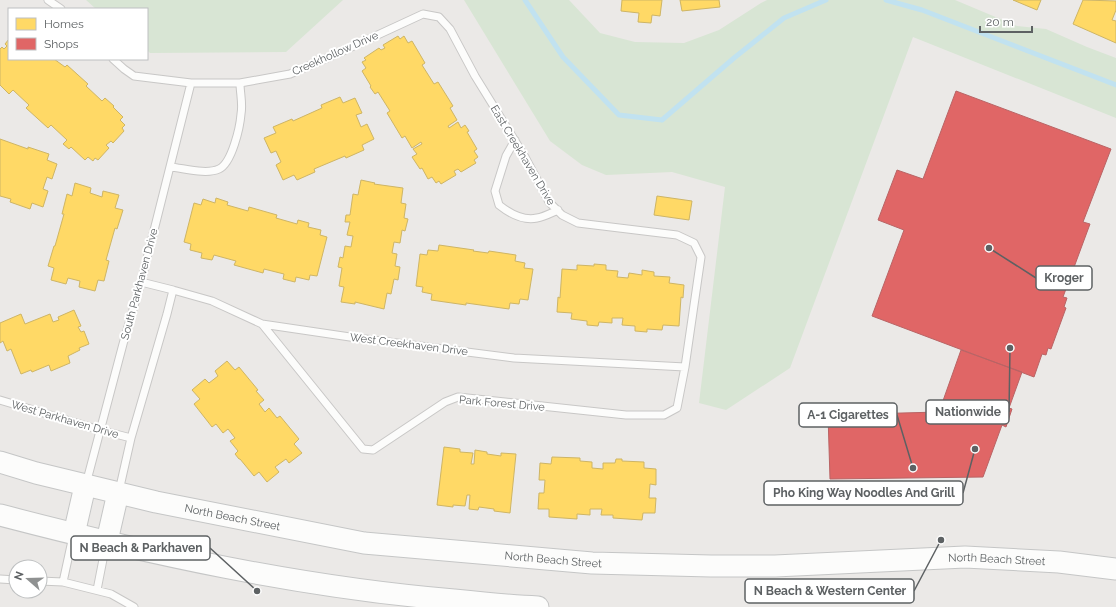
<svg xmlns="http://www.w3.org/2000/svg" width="1116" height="607" viewBox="0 0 1116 607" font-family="Raleway,sans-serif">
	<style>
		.green { fill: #d8e5d4 }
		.homes { fill: #ffd966; stroke: #ceb565 }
		.shops { fill: #e06666; stroke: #b96465 }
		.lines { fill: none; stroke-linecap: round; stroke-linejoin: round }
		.stream { stroke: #c1e2f0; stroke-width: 5 }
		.service-casing { stroke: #c8c7c6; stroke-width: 9 }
		.secondary-casing { stroke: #c5c6c6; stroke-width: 23 }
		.service { stroke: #fcfcfb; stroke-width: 7 }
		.secondary { stroke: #fcfcfb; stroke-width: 21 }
		.labels { text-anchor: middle; stroke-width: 4; stroke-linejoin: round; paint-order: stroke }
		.street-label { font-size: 11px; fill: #5d6163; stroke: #fff }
		.leader { fill: none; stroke: #5d6163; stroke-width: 1.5 }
		.callout-dot { fill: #5d6163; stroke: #fff; stroke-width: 1.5 }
		.callout { fill: #fff; stroke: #5d6163; stroke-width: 1.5 }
		.callout-label { font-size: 12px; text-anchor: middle; font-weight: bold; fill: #5d6163 }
	</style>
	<rect width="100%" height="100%" fill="#ebe9e7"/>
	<path class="green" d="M86,0H343L286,52L150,53L147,50V9H96Z
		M464,0H569L600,33L635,42L684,43L719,30L761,3L767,0H955L1017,26L1046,29L1087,47L1116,58V118L913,37L790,368L726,410L699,403L725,187L672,172L606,175L582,165L550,141Z"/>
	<path class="homes" d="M622,0H662L660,16L652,15L651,23L638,22L639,13L621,11Z
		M680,0H719L720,7L682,11Z
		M1013,0H1041L1037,10Z
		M1083,0L1116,1V10L1112,20L1116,21V43L1073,24Z
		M398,36L400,39L404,36L408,43L412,41L425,63L422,65L434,84L438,82L453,106L450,108L457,120L448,126L449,128L458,122L461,128L465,125L469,131L467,132L477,149L474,151L478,157L474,160L476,163L461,172L458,169L454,171L456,175L441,184L439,181L436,183L432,177L428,179L422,168L420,169L412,157L417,154L413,149L422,144L421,142L412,148L405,136L402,138L387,113L390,111L378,92L375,94L370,87L371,86L362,71L366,68L362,62L366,60L364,58L379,48L381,50L385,48L383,45Z
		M9,39V59H54L65,67L67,65L88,84L86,86L102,101L105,98L114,106L113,107L123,117L120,120L125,125L122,128L124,131L113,143L111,141L106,145L109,148L98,160L95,158L93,161L88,157L85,160L71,147L69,149L63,144L67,140L51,125L48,128L26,108L29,105L13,90L9,94L0,85V49L2,47L4,49L7,46L5,44Z
		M340,97L343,103L355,98L362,113L356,115L361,127L367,124L374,139L362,145L364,150L346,158L345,156L314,169L315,172L297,180L294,175L283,180L276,165L281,162L276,151L271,153L264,138L276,133L273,127L292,119L293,121L322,108L321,105Z
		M0,139L28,149V147L49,154L47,160L57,164L52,179L47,177L43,189L48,191L43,207L32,203L30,209L10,202L11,199L0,196Z
		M361,180L375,183L374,184L403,188L401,203L406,204L404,218L408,219L405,231L402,230L400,243L394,242L392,253L397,254L395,266L400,267L398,280L394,279L391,294L387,293L384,309L355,302V304L341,302L344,287L339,286L342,268L338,267L340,257L343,258L345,246L351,247L353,236L347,235L350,222H345L346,215H350L353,194L358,195Z
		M75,183L91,188L90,193L102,197L103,191L119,195L115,208L123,210L117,229L115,228L106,260L109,261L104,281L98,280L95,291L79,287L80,281L68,278L66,284L51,280L54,268L48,266L54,246H55L64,214H62L67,194L72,196Z
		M657,196L692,201L689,220L654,215Z
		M216,198L228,202L227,205L248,211L249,207L277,215L276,218L297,224L298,220L309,223L308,227L321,230L320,235L327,237L317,276L310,275L309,280L296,277L295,282L283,279L284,274L264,269L263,273L234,265L236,261L214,255L212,260L201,258L202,253L190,250L191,244L184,242L194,203L201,205L203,199L215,203Z
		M439,245L474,250L473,251L488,253L489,251L516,255L515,261L525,263L524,268L533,269L528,300L520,299L519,304L510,303L509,309L466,303V305L431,300L432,294L422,292L423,287L416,286L420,254L427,255L428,250L438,251Z
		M594,264L606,265V270L618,271L617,277L628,278L629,273L642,275V270L654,272V276L670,277L669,283L684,285L683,298L681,297L679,326L663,325L662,330L647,329V332L635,331V326L622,325L623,318H612V323L599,322L598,326L587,325V321L571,319L572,313L557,312L558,297L560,298L562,269L577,270V265L594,266Z
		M74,310L81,326L78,327L81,332L84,331L89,344L79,348L80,350L68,356L70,363L51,371L49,365L32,372L31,370L21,374L11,349L7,351L3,341L0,343V323L21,314L25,324L50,314L53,322L59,320L58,317Z
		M227,361L235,370L239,367L258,390L256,391L264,400L259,404L265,412L269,408L277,418L280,416L299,439L294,444L302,453L289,463L286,459L275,467L279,472L267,482L259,472L254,476L240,459H239L235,454L238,451L230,441L235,438L228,429L223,433L216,424L212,427L194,404L200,399L192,390L205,379L209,383L218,376L215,371Z
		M444,447L460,449V452L473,453L471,464H474L475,450L487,452V454L501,456V453L516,454L510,513L494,511V509L479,507L478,510L469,509L470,495H467L465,506L453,505V507L437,505Z
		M552,457L580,458V461L592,462V468L603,469V463H615L616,459H622V461L644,462V468L656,469V485L650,484L649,498H656L655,513H643L642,520L613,518V515H601L602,509H590V515L577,514V519L549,517V509H538L539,493H544L545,480H539L540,463L551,464Z"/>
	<path class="shops" d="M956,91L1111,149L1083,222L1090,224L1063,297L1067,298L1064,307L1066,308L1051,349L1048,348L1046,355L1042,354L1034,377L872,316L904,230L878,220L897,170L923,179Z
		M961,350L1022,372L1009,408L1012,409L1006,427L1002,425L983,477L830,479L828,415L939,412Z"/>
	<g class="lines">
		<path class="stream" d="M525,0L563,57L619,115L662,120L734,58L784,18L826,0
			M886,0L922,10L1116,85"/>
		<g class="service-casing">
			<path id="service" d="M48,0L61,9
				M113,59L124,69L134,76L191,83H240L290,74L343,51L423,14L439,17L450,29L475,76L525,157L549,202L562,215L578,223L677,235L694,243L701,257L685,367L677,408L664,415H626L458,397L445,402L373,450L363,449L262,324
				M515,140L506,156L495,191L499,205C509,213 523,221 537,218C544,217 551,213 558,210
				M170,167C183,168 206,175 219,169C232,163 240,127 241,114C243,104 240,93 240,83
				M141,282L173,290L212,301L262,324L350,337L514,358L685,367
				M0,400L100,430L131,438
				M86,484L123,344L141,282L191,83
				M119,491L131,438L167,314L173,290
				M0,579L16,580
				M40,581L63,582L111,594L134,607
				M63,582L73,536
				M97,590L106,544"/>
		</g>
		<g class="secondary-casing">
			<g id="secondary">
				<path id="s1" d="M0,462L36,473L156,502L364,543L592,563L711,566H775L965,557L1059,562L1116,569"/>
				<path d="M0,515C149,554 300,587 454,600C482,603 510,606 538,607"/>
				<path d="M74,534L85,486"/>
				<path d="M107,541L118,493"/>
			</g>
		</g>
		<use href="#service" class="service"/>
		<use href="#secondary" class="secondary"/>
	</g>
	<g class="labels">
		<g class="street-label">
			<text transform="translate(335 53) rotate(-24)" y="4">Creekhollow Drive</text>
			<text transform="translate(523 155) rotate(59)" y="4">East Creekhaven Drive</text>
			<text transform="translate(139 284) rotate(-75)" y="4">South Parkhaven Drive</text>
			<text transform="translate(409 344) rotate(7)" y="4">West Creekhaven Drive</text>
			<text transform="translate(502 403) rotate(5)" y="4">Park Forest Drive</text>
			<text transform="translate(65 419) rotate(16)" y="4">West Parkhaven Drive</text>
			<text dy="4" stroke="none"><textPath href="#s1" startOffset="239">North Beach Street</textPath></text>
			<text dy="4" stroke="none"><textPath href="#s1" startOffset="563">North Beach Street</textPath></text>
			<text dy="4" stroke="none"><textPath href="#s1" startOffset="1007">North Beach Street</textPath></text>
		</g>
	</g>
	<path class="leader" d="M989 248L1036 278M1010 348L1009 412M913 468L897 415M975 449L963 493M257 591L210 548M941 540L914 591"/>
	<g class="callout-dot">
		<circle cx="989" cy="248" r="4"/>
		<circle cx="1010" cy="348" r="4"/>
		<circle cx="913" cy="468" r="4"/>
		<circle cx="975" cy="449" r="4"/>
		<circle cx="257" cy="591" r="4"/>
		<circle cx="941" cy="540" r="4"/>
	</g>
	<g class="callout">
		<rect x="1036" y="266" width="56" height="24" rx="4"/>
		<rect x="926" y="400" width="83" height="24" rx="4"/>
		<rect x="799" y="403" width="98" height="24" rx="4"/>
		<rect x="764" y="481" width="199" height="24" rx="4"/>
		<rect x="71" y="536" width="139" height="24" rx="4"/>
		<rect x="745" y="579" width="169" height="24" rx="4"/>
	</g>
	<g class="callout-label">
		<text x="1064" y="282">Kroger</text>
		<text x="968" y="416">Nationwide</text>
		<text x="848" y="419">A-1 Cigarettes</text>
		<text x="864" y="497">Pho King Way Noodles And Grill</text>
		<text x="141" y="552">N Beach &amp; Parkhaven</text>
		<text x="830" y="595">N Beach &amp; Western Center</text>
	</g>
	<rect x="8" y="8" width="140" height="52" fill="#ffffff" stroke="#bec0c1"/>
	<rect x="16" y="18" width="20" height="12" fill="#ffd966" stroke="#bec0c1"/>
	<text x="44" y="28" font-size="12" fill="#5d6163">Homes</text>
	<rect x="16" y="38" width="20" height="12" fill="#e06666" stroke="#bec0c1"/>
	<text x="44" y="48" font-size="12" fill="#5d6163">Shops</text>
	<g transform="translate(28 579) rotate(290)"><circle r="19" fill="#ffffff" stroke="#bec0c1"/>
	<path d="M0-3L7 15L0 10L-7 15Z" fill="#8f9191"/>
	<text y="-6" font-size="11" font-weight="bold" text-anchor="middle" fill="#5d6163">N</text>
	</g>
	<path d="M980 26v6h52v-6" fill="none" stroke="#5d6163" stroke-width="2"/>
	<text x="986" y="26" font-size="12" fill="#5d6163" stroke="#ffffff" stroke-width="3" paint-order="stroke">20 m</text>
</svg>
